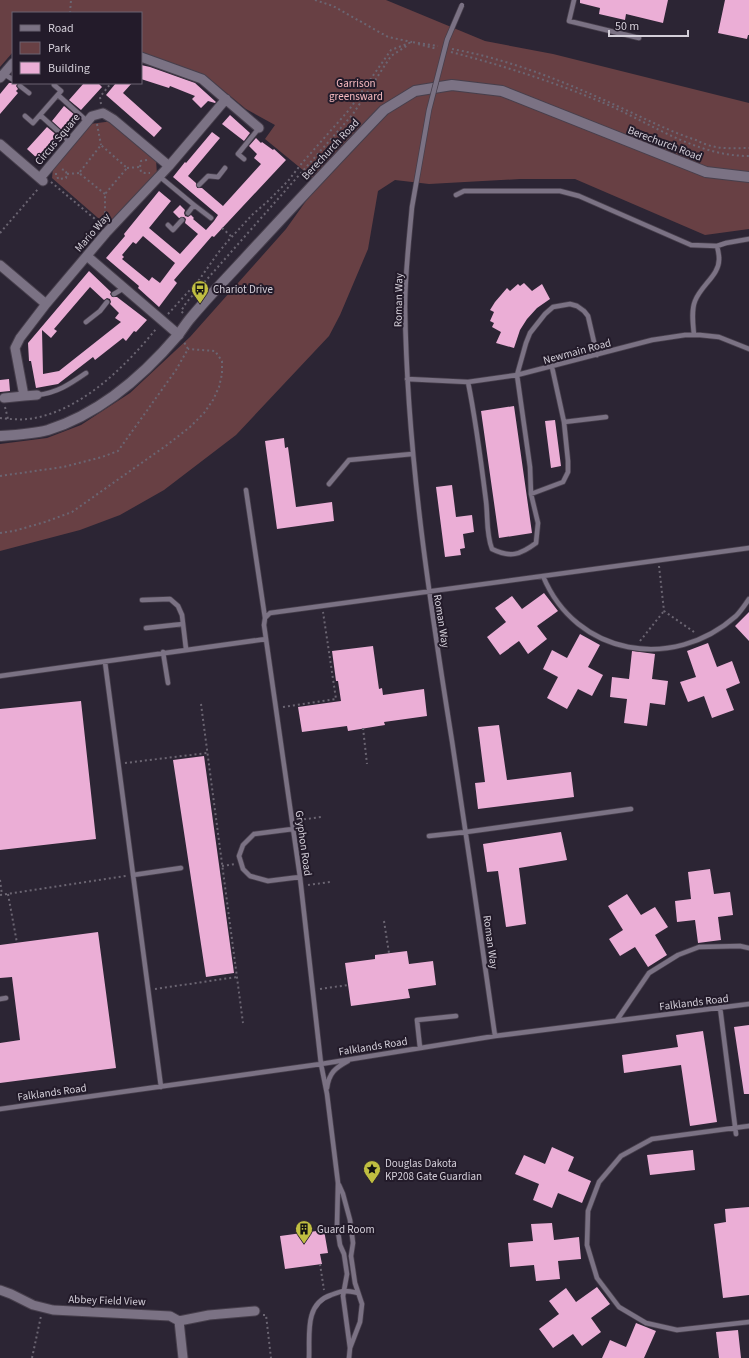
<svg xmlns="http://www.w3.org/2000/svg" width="749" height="1358" viewBox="0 0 749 1358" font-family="'Source Sans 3',sans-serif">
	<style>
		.green { fill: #684044 }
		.building { fill: #ebaed6; fill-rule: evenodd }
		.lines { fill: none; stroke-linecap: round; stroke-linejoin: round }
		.service-casing { stroke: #473f4c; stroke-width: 6 }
		.minor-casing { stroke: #473f4c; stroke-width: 11 }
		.tertiary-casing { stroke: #473f4c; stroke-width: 12 }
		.path { stroke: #6b6572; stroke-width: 2; stroke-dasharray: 2 3; stroke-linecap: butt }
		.service { stroke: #7b7284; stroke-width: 4.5 }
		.minor { stroke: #7b7284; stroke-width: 9 }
		.tertiary { stroke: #7b7284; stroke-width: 10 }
		.service-bridge-casing { stroke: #473f4c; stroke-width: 6; stroke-linecap: butt }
		.service-bridge { stroke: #7b7284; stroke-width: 4.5 }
		.labels { text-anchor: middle; stroke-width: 4; stroke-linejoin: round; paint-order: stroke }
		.park-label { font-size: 11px; fill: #f8bbc1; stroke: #231b2a }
		.street-label { font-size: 11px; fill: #d4cfd9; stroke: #231b2a }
		.poi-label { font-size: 11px; fill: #d4cfd9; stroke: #231b2a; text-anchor: start }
	</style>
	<rect width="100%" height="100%" fill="#2c2534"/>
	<path class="green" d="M0,0H386L485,41L553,54L749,103V229L705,235L575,179H520L429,184L395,180L378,191L368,249L340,315L329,336L236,435L164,490L120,515L80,530L0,551V444L47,438L81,425L130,393L190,337L286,229L311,194L320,184L265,139L275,125L246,109L206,76L141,53V13H13V52L0,67Z
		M113,121L156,159L157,175L115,225L105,224L52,178L53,168L90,124Z"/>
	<path class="building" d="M580,0H668L663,23L626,14L625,20L599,14L600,8L580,3Z
		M725,0H749V35H748L747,39L718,33Z
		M141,65L150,67L195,83L216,102L215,103L208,101L201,108L192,99L195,96L170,86L169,88L141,79Z
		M9,83H18L16,86L18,89L16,91L18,93L0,114V94Z
		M84,83H98L102,87L81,110L69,100Z
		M116,83H132L123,93L162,128L154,137L106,95Z
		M64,106L76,116L63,131L52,121Z
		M230,115L250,133L244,141L222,124Z
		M47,127L59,137L39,160L27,149Z
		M212,132L220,138L188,176L196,183L197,188H202L223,206L261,164L254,158L257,154L249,146L256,138L261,143L262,142L273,150L274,149L286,160L214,237L212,236L174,280L177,283L159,307L138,288L139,286L106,258L125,236L124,234L159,191L171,201L149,228L180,254L198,234L185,223L186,219L184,217L179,218L173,212L180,205L185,210L184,213L185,216L188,217L191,215L194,218L193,219L206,230L214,221L218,215L173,177L185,162L186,163ZM143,236L175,263L160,283L152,277L149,281L122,259L124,257L122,255L133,242L136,244Z
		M89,271L111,292L110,294L112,297H117L147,320L136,332L134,331L126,341L123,338L95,360L93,357L58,384L36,388L31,361H29L28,343ZM90,287L104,300L107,298L110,299L111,302L110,304L119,313L115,318L121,322L59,371L43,374L42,330L51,338L57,331L54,329Z
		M524,283L532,291L542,284L550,299L537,308L527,319L520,330L514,348L496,343L501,332L492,327L494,323L490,321L494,312L490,310L495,302L507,288L510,291L518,284L520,286Z
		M9,379L10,391L0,392V380Z
		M514,406L532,533L499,538L481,411Z
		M555,420L561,466L551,468L545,421Z
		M284,438L285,448L288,447L296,507L332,502L334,521L277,529L265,441Z
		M452,485L456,517L472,515L474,532L463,534L465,548L460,549L461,555L445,557L436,487Z
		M544,593L558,611L537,626L547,639L528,654L519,641L500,655L487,637L506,622L495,608L512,596L522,609Z
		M749,612V641L735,626Z
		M580,634L600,645L588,667L603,675L592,696L578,689L567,709L547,698L558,677L543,669L552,650L567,658Z
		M708,643L717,667L732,661L740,683L726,689L734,710L712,718L704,696L688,702L680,682L696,677L687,651Z
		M373,646L379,689L382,688L383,695L424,689L427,716L384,722L385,725L348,731L347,726L302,732L298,707L341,701L338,681H336L332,651Z
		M632,651L655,654L652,679L668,681L665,705L650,703L647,726L624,723L627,699L610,697L612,677L629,679Z
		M81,701L96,839L0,850V709Z
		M499,725L507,780L571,772L574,797L478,809L475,783L485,782L478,727Z
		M204,756L234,973L206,977L173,760Z
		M561,832L567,860L519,868L526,924L506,927L498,871L487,872L483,844Z
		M710,869L714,894L730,892L733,915L718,917L721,940L698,943L695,920L677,922L675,901L691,899L688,872Z
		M627,894L641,915L655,907L668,927L655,935L667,955L648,967L635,947L620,956L609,939L623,930L608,906Z
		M98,932L116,1068L0,1083V1043L20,1040L12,977L0,978V945Z
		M407,951L409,964L433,961L436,985L408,989L410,998L351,1006L345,963L375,959V955Z
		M749,1025V1094H744L734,1027Z
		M703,1031L717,1122L690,1126L681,1065L624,1073L622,1055L678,1047L676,1035Z
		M552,1147L574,1157L568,1171L591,1181L582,1203L558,1193L552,1208L533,1200L539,1184L515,1174L524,1155L545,1164Z
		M693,1150L695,1170L650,1175L647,1155Z
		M749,1207V1295L723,1298L714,1224L726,1222L725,1209Z
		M552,1223L554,1240L579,1237L581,1259L558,1261L560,1279L536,1281L534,1265L510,1267L508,1243L533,1241L531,1224Z
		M324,1230L328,1253L320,1254L322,1264L285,1269L280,1236Z
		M597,1287L610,1304L591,1318L601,1332L582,1346L573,1334L553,1348L539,1329L559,1314L549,1301L566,1288L576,1302Z
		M636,1323L656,1331L644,1358H602L610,1340L626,1347Z
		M738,1330L741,1358H719L716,1332Z"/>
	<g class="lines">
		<g class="service-casing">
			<path id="service" d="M574,0L569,21L639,38
				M4,74L12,79
				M20,86L29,93
				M58,95L88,122
				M40,115L70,142
				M25,116L33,123L61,91L54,85
				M244,159L238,154L259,128
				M159,176L194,205L188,213
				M199,185L208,176L218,177L225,168
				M456,195L464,191H560L579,196L691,245L717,246L726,243L749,239
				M194,205L211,218
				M412,207C409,240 405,274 405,307C407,453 429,597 452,741C467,839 481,938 495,1036
				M168,225L173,230L182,220
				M114,294L124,288
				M86,322L100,311L107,302
				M694,335C693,324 691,311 695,301C701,285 720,275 719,258C719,254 718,250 717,246
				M407,379L468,382L517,375L652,340L685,335H700L719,337L749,349
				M468,382C476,421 481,461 486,501C488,517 486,534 492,549C510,558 520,555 536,543L538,523L531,494L530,467L517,375L526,343L530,333L545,314L553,307L570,304L577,306L584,311L588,316L597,355
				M37,395C57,393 70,384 86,373
				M564,422L606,417
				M329,484L349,460L412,454
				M246,490L265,618
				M531,494L563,482L568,472V461L564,422L552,367
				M543,576C576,656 673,672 736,616C741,611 745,605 749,599
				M142,600L170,599L178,606L182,615L186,649
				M146,628L183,624
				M163,652L168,683
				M105,662L161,1087
				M0,676C89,664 177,651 266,639
				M293,829L254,834L243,845L239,856L243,869L250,876L268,881L300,877
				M429,836L466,832L631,809
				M133,875L181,868
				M0,999L6,998
				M720,1007L736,1134
				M617,1020L649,973L678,955L699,947L740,946L749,948
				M420,1048L417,1020L456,1016
				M327,1088C329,1073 335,1068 348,1061
				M0,1109L321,1064L495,1036L749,1004
				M749,1126L652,1139L621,1156L599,1182L588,1211L587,1245L597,1278L619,1307L646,1323L677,1330L749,1322
				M339,1185L343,1194L350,1220L353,1243L351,1256L355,1283L362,1304L360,1322L350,1348L349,1358
				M350,1348L343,1296L347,1274L344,1254L340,1245L337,1225L338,1183L327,1094L321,1064L300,877L264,625L265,618L270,613L749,548
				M309,1358C310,1335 304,1304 331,1295C344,1290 345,1290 358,1293"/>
		</g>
		<g class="minor-casing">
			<path id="minor" d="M141,57L202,79L259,128
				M0,78L13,63
				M0,144L43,181
				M40,178L92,116L103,113L113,119L169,166
				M87,256L179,335
				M0,265L46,304
				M37,395L24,396L15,348L20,338L46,304L106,233L169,166L226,99
				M4,398L24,396
				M0,1290L11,1294L33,1305L53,1310L170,1316L179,1321L183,1358
				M179,1321L209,1315L255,1311"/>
		</g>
		<g class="tertiary-casing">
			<path id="tertiary" d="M0,436C16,435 33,434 48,430C99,414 144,375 178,335C182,330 185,325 189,320C203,303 218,287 233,271C283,217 333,163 384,110L415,91L452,85L502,91L706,172L749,177"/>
		</g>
		<path class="path" d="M315,0L333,6L388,37L412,42
			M70,13L71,0
			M418,44L437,49
			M452,49C508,59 563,81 615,105C642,117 668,131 696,140C702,143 709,146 716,147C727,149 738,148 749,148
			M451,52C501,65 551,81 599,101C648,121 694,156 749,156
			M101,104L100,97L111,83
			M97,124L101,145
			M147,160L141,161L140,167L141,172L145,173H150
			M127,168L140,167
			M55,174H57L58,179L66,178L67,174L65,170L60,169
			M67,174L79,173
			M51,182L101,224
			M105,194L79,173L101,145L127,168L105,194V220
			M222,228L232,237
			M0,233L38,189
			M183,313L181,311L186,303L353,114L391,56L408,45
			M168,314L199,280L218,253L227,242L253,214L267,202L288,181L302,163L349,110L391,50L412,42L438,46
			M5,407L8,419
			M0,418C9,419 19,420 28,419C79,413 125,367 156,329
			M0,476L63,467L102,457L118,451L176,370L188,349L184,342
			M0,533L14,531L45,522L72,512L167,445L190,427L204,413L213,400L219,387L222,374V361L215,351L188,349
			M659,566L664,611L694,632
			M640,641L664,611
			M201,704L243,1023
			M283,707L336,699L323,612
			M363,728L367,764
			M125,763L207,753
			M299,820L321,817
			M222,866L235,864
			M0,880L2,895
			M308,885L330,882
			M8,894L17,943
			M0,895L126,876
			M384,921L389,953
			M155,989L237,977
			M320,989L348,985
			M320,1264L324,1290
			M263,1315H266L271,1358
			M32,1358L41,1316"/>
		<use href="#service" class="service"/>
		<use href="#minor" class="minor"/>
		<use href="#tertiary" class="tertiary"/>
		<g class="service-bridge-casing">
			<path id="service-bridge" d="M412,207L429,110L447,40L462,5"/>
		</g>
		<use href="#service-bridge" class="service-bridge"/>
	</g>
	<defs>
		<g id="bus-pin" transform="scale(0.9)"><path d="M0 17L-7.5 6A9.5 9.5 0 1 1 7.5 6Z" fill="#c0be41" stroke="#231b2a"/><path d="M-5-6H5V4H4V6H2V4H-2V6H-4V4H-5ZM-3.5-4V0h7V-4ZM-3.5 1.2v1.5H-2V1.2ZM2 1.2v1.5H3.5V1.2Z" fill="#111"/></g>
		<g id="sight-pin" transform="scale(0.9)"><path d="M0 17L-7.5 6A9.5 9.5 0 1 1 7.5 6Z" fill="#c0be41" stroke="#231b2a"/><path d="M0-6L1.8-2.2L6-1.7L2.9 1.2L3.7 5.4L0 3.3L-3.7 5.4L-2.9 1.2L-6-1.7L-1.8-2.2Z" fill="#111"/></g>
		<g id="building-pin" transform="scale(0.9)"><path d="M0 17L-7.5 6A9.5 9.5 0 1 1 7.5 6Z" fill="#c0be41" stroke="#231b2a"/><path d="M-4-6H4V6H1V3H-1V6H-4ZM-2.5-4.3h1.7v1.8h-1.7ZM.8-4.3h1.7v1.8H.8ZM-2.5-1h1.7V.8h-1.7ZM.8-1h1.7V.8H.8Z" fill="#111"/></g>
	</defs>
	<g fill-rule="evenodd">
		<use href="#bus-pin" x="200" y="289"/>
		<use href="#sight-pin" x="372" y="1169"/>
		<use href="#building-pin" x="304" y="1229"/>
	</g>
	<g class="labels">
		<g class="park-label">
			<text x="356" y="87">Garrison<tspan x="356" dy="13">greensward</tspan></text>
		</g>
		<g class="street-label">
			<text transform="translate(57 139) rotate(-50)" y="4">Circus Square</text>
			<text transform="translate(665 143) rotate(21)" y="4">Berechurch Road</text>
			<text transform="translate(330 149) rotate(-47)" y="4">Berechurch Road</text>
			<text transform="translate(92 232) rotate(-49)" y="4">Mario Way</text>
			<text transform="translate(398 300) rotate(-89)" y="4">Roman Way</text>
			<text transform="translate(577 351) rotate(-15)" y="4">Newmain Road</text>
			<text transform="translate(442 621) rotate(81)" y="4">Roman Way</text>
			<text transform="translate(304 843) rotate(82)" y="4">Gryphon Road</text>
			<text transform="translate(491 942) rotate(82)" y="4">Roman Way</text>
			<text transform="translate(694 1002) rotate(-7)" y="4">Falklands Road</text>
			<text transform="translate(373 1046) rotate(-9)" y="4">Falklands Road</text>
			<text transform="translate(52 1092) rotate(-8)" y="4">Falklands Road</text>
			<text transform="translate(107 1300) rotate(2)" y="4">Abbey Field View</text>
		</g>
		<g class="poi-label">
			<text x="213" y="293">Chariot Drive</text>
			<text x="385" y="1167">Douglas Dakota<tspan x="385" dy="13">KP208 Gate Guardian</tspan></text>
			<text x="317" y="1233">Guard Room</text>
		</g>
	</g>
	<rect x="12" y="12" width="130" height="72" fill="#231b2a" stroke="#6a6370"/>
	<rect x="20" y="25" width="20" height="6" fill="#7b7284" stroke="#6a6370"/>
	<text x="48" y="32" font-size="12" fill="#d4cfd9">Road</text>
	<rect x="20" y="42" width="20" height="12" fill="#684044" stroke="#6a6370"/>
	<text x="48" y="52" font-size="12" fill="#d4cfd9">Park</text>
	<rect x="20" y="62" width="20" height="12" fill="#ebaed6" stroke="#6a6370"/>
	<text x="48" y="72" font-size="12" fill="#d4cfd9">Building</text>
	<path d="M609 30v6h79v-6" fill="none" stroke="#d4cfd9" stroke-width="2"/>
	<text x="615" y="30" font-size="12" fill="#d4cfd9" stroke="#231b2a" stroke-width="3" paint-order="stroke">50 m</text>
</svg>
